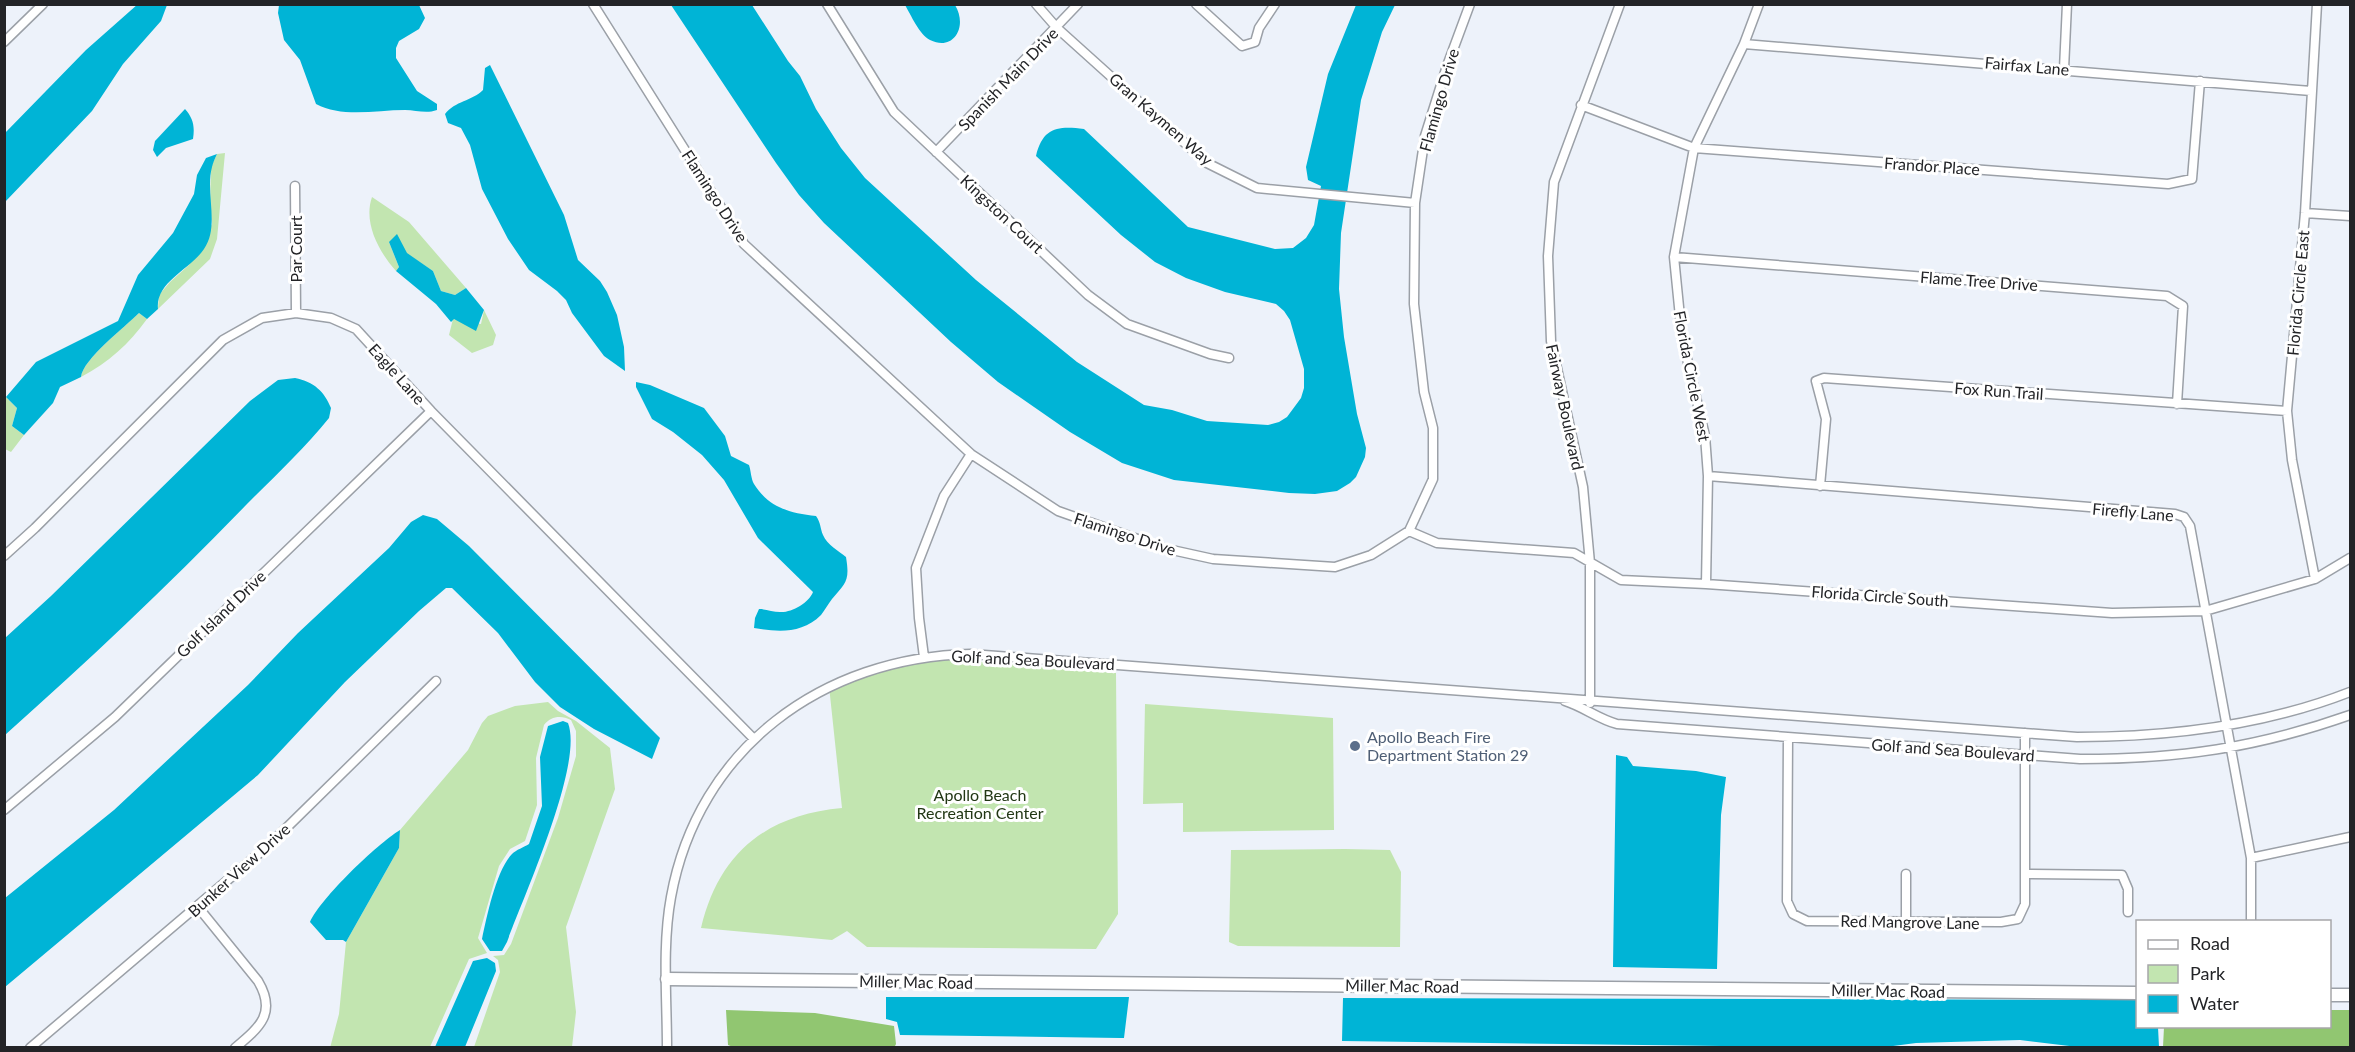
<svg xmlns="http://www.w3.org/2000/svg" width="2355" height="1052" viewBox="0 0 2355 1052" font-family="Lato,sans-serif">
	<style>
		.green { fill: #c2e5b0 }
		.forest { fill: #91c671 }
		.water { fill: #00b4d6 }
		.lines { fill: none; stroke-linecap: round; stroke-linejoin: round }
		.street-casing { stroke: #9ba0a7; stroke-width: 11 }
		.secondary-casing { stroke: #9ba0a7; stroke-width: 15 }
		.street { stroke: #fff; stroke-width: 8 }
		.secondary { stroke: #fff; stroke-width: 12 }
		.service-dot { fill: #5c6f8a; stroke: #fff; stroke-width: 2 }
		.labels { text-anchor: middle; stroke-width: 6; stroke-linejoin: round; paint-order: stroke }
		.street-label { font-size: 16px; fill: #232427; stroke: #fff }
		.service-label { font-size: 16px; fill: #4e5e75; stroke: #fff; text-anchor: start }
		.park-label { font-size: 16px; fill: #223715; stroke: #fff }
	</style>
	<rect width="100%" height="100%" fill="#edf2fa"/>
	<path class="green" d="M225,153L217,239L210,259L158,309L159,295L170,282L189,265L212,224L210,206L211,167L217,154Z
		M372,197L409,222L466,288L455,295L441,291L433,271L389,242L399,267L396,271C379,252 363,223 372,197Z
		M484,310L496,335L493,345L472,353L449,335L453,319L481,324Z
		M139,313L147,319C129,344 109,362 81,377C83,359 125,327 139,313Z
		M6,397L17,408L12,426L24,435L11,452L5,449Z
		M924,657L1116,673L1118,914L1096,949L867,947L847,931L832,940L701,928C719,853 766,815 842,808L829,686Z
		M548,702L558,711L576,721L610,748L615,789L566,927L576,1012L572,1047H474L500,972L498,960L493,956L504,955L511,944L558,818L576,756V731L571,720C561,715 551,716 544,725L536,758L537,805L525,841L510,849L499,866L478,938L487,953L469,959L430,1047L330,1048L339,1014L346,942L399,848L400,830L468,750L482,723L488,716L515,706Z
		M1145,704L1333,718L1334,830L1183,832V803L1143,804Z
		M1345,849L1390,850L1401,872L1400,947L1238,946L1229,942L1231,850Z"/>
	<path class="forest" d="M726,1010L815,1013L894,1026L896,1044L894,1048L733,1047L728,1045Z
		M2330,1010H2350V1047H2163L2164,1027L2330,1026Z"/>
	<path class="water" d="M138,4L167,5L161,21L123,64L92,111L5,202V133L86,50Z
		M279,5H419L425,18L419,29L399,41L396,48V58L417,91L437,104V110C426,114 416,110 405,110C376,110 342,118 316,104L300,60L284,40L278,13Z
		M671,5H752L788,61L800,76L816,109L841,148L865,178L976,280L1077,362L1144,405L1172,410L1207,421L1268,425L1279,422L1287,417L1301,398L1304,388V369L1290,320L1284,311L1276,304L1225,292L1186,278L1155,262L1121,235L1036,156C1043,127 1058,126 1084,129L1188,227L1275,249L1293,248L1306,238L1314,225L1321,186L1308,180L1306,167L1328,74L1356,5H1395L1382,32L1361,100L1341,233L1339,289L1344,337L1357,414L1366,448L1365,457L1356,477L1350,483L1337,491L1315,494L1289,493L1174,480L1122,463L1070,432L998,382L951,342L824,223L799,195L776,163Z
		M905,5H955C968,26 954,52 930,40C919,34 911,15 905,5Z
		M490,65L564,215L578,260L600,281L607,292L617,315L624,347L625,371L604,356L572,313L566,300L557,291L529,270L508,239L482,189L470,145L461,128L448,123L445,114C455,101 472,101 483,90L485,68Z
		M185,109C193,118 195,126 193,139L166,148L157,157L153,150L155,141Z
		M217,154C215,158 213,163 212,167C205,193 220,226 204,249C191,269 155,282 158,309L147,319L139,313C125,327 83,359 81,377L60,387L53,403L24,435L12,426L17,408L6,397L36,362L118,321L138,275L173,233L194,194L197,175L206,158Z
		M397,234L407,253L433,271L441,291L455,295L466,288L484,310L476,331L454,319L451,322L436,304L396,271L399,267L389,242Z
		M295,378C314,382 324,391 331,408L329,418C304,449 275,476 247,504C169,585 88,661 5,735V638L51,596L250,401L278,380Z
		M636,382L650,385L704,408L725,436L731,456L749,465C751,471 751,479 754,484C769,508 790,513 816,516C821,523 820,528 823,535C827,545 839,551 846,557C850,581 846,583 832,599C828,604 825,610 821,615C802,634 778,632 754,628L755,618L759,609C766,609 773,612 780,612C791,613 809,603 813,592L758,538L724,480L702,455L673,432L652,419L636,387Z
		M423,515L437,519L469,546L660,738L652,759L594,729L560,707L535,682L498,633L452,588H446L419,611L345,682L258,775L5,987V898L114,810L248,685L298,633L389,548L411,522Z
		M563,721L568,723C584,764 523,898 507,942L502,951H490L482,939C487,916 496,871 512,854C516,850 524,847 529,844L542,806L540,757L548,726Z
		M1616,755L1627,757L1633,766L1696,771L1726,777L1721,815L1717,969L1613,967Z
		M400,830L399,848L346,942L343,940H326L310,922C321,898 377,844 400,830Z
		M487,958L495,963L496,971L465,1047H435L473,961Z
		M886,997H1129L1124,1038H1120L900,1035L897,1022L886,1019Z
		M1343,998L2137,1000L2138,1026L2158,1027L2159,1047L2086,1048L2020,1040L1916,1043L1878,1048L1342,1041Z"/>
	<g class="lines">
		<g class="street-casing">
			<path id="street" d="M593,4L744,244L971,454L1058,511L1163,548L1213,559L1335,567L1371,555L1409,531L1433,479V428L1424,392L1414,304L1415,203L1425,136L1447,66L1470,4
				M827,4L894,112L1088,295L1127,324L1210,354L1229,358
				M1036,4L1057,28L1207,163L1257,188L1415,203
				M1196,4L1242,46L1255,42L1259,28L1275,4
				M4,42L43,4
				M1744,44L2311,91
				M2064,69L2067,4
				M1581,105L1694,148L2168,184L2192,179L2200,81
				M936,152L1078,4
				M295,186L296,313
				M2305,213L2350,216
				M1674,257L2167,296L2183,306L2177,404
				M1708,476L2175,514L2184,517L2190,526L2251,858V922
				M1820,486L1826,419L1816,381L1824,378L2287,411
				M1409,531L1437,543L1574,553L1621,580L1706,584L2112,613L2205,611L2315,579L2350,558
				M4,556L35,528L223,340L262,318L296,313L331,318L356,329L431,411L754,739
				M2315,579L2292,460L2287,411L2305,213L2317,4
				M1706,584L1708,476L1705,436L1682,337L1674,257L1694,148L1744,44L1759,4
				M924,657L919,618L916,568L944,496L971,454
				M1565,701C1584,707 1598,719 1617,724L2080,759C2179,759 2256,748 2350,715
				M1590,703V563L1583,487L1551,341L1548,256L1554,182L1620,4
				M1788,738L1787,901L1793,914L1807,921L2001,922L2018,919L2025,904V733
				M4,810L115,717L431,411
				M2251,858L2350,837
				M1906,874V922
				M2025,874L2122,875L2128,889V912
				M198,907L258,981C277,1013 260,1027 235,1048
				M30,1048L269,845L436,681
				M667,1048C667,998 662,946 671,897C698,748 823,657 971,654L2077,737C2170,737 2263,726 2350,692"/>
		</g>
		<g class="secondary-casing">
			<path id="secondary" d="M667,979L2138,993
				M2330,995H2350"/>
		</g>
		<use href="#street" class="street"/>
		<use href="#secondary" class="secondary"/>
	</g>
	<circle class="service-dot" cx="1355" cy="746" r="6"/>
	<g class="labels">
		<g class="street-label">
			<text transform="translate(2027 66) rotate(5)" y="6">Fairfax Lane</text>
			<text transform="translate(1008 79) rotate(-46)" y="6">Spanish Main Drive</text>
			<text transform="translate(1439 100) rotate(-74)" y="6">Flamingo Drive</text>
			<text transform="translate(1161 119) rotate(41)" y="6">Gran Kaymen Way</text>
			<text transform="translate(1932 166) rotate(4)" y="6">Frandor Place</text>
			<text transform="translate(715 196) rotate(57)" y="6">Flamingo Drive</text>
			<text transform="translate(1002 214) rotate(43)" y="6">Kingston Court</text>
			<text transform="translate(296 249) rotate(-90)" y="6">Par Court</text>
			<text transform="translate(1979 281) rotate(4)" y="6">Flame Tree Drive</text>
			<text transform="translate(2298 293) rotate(-85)" y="6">Florida Circle East</text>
			<text transform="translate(397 374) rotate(48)" y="6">Eagle Lane</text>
			<text transform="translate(1692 376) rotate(79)" y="6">Florida Circle West</text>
			<text transform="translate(1999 391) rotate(4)" y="6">Fox Run Trail</text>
			<text transform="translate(1565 407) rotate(78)" y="6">Fairway Boulevard</text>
			<text transform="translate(2133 512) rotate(5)" y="6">Firefly Lane</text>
			<text transform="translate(1125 534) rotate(18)" y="6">Flamingo Drive</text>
			<text transform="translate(1880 596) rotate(4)" y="6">Florida Circle South</text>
			<text transform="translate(221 614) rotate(-44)" y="6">Golf Island Drive</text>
			<text transform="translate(1033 660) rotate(3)" y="6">Golf and Sea Boulevard</text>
			<text transform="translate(1953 750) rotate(4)" y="6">Golf and Sea Boulevard</text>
			<text transform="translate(239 870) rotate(-42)" y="6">Bunker View Drive</text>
			<text transform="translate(1910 922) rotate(1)" y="6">Red Mangrove Lane</text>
			<text transform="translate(916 982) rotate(1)" y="6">Miller Mac Road</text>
			<text transform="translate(1402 986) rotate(1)" y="6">Miller Mac Road</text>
			<text transform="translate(1888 991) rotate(1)" y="6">Miller Mac Road</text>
		</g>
		<g class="service-label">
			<text x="1367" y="743">Apollo Beach Fire<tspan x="1367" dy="18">Department Station 29</tspan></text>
		</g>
		<g class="park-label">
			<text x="980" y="801">Apollo Beach<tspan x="980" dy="18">Recreation Center</tspan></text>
		</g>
	</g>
	<rect width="2355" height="1052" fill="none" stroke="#232427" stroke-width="12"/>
	<rect x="2136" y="920" width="195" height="108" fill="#ffffff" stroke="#a7a7a9" stroke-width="1.5"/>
	<rect x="2148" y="940" width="30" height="9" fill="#ffffff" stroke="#a7a7a9" stroke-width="1.5"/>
	<text x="2190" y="950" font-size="18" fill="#232427">Road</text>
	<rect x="2148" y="965" width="30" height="18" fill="#c2e5b0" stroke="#a7a7a9" stroke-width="1.5"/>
	<text x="2190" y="980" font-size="18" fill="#232427">Park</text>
	<rect x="2148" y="995" width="30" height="18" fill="#00b4d6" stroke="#a7a7a9" stroke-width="1.5"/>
	<text x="2190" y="1010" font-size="18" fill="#232427">Water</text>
</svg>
